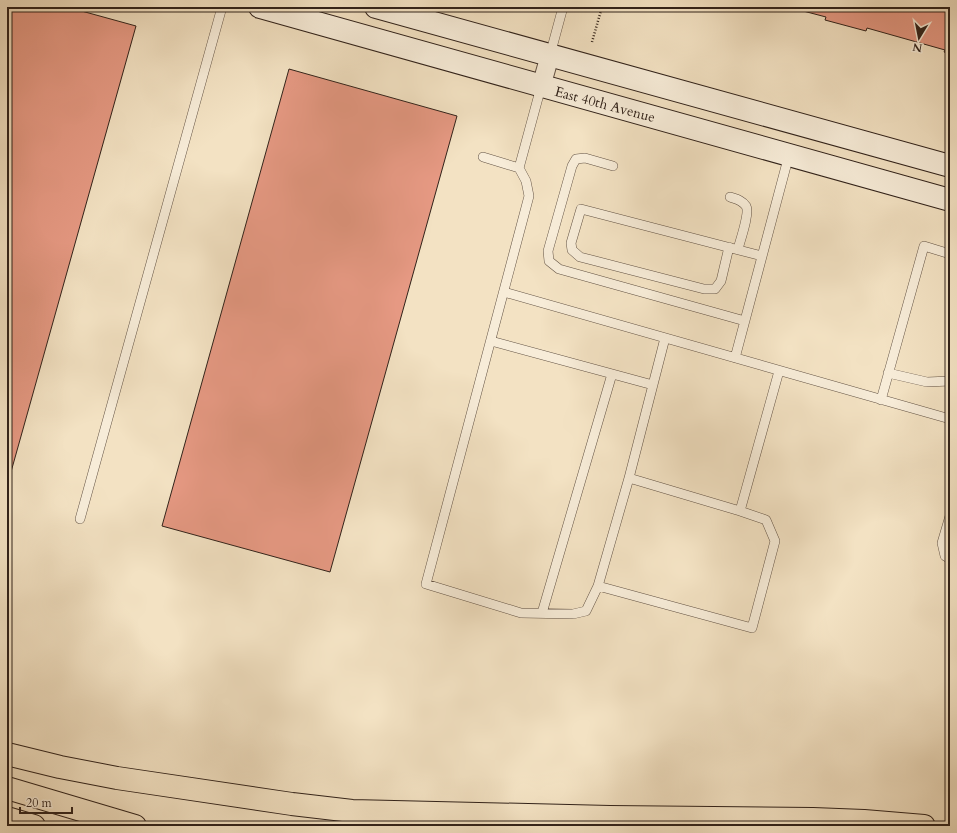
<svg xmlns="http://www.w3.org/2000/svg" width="957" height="833" viewBox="0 0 957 833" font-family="Cardo,serif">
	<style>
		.building { fill: #e69983; stroke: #31221a }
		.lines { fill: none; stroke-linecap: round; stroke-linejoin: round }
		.lane-casing { stroke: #625244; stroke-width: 10 }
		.street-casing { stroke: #625244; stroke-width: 20 }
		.secondary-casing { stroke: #31221a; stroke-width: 24 }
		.highway-casing { stroke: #31221a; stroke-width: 24 }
		.path { stroke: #31221a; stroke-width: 2.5; stroke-dasharray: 1 2; stroke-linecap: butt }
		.lane { stroke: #f7ecd8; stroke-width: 9 }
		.street { stroke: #f7ecd8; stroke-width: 18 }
		.secondary { stroke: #f7ecd8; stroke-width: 22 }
		.highway { stroke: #f3e2c3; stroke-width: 22 }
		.labels { text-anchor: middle; stroke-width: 4; stroke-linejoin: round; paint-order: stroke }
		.street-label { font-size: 14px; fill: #31221a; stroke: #f7ecd8 }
	</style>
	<rect width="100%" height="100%" fill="#f3e2c3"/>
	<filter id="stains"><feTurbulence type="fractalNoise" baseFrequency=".005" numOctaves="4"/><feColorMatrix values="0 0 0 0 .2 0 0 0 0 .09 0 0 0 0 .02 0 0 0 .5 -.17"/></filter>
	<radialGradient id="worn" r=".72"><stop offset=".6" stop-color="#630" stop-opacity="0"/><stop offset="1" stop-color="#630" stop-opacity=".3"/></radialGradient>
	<path class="building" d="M7,7H67L136,26L9,479H7Z
		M788,7H950V54L944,52L945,50L867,28L866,31L825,20L826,17Z
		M289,69L457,116L330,572L162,526Z"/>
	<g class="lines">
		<g class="lane-casing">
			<path id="lane" d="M550,55L563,7
				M541,87L519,168L526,181L529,196L426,584L521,613L573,614L586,611L598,586
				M483,157L519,168
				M613,166L585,158L576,159L572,166L548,251L549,261L559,269L745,321
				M730,197C736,199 742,200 746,206C750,213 740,241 738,249
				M729,247L721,281L715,289H704L580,257L572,250L571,243L581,209L762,256
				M504,292L950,419
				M665,338L629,478L740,511L779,371
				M491,341L653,385
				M735,358L789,155
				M888,373L927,382L950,381
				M881,400L924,246L950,254
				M629,478L598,586L752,628L775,541L766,520L740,511
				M950,516L942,543L945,556L950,559
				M80,519L222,7
				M542,613L612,374"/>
		</g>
		<g class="street-casing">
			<path id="street" d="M541,87L550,55"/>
		</g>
		<g class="secondary-casing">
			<path id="secondary" d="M260,7L950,200
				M376,7L950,166"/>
		</g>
		<g class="highway-casing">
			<path id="highway" d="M7,754L60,767L117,778L292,804L352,811L610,817L813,819L864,821L924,826
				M7,788L135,826
				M7,818L34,826"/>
		</g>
		<path class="path" d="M592,42L602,7"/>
		<use href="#lane" class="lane"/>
		<use href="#street" class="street"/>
		<use href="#secondary" class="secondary"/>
		<use href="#highway" class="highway"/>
	</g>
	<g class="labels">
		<g class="street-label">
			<text transform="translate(605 104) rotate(15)" y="5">East 40th Avenue</text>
		</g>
	</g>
	<rect width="957" height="833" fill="none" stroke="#f3e2c3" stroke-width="24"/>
	<rect x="8" y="8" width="941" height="817" fill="none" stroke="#31221a" stroke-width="2"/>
	<rect x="12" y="12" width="933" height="809" fill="none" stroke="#31221a"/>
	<g transform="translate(919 38) rotate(190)" stroke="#f7ecd8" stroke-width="3" paint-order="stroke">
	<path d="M0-3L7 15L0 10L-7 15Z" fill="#31221a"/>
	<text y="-6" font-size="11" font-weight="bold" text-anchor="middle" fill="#31221a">N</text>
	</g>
	<path d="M20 807v6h52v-6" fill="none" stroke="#31221a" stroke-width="2"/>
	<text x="26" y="807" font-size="12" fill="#31221a" stroke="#f7ecd8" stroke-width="3" paint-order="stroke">20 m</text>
	<rect width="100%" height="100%" filter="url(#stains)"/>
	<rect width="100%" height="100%" fill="url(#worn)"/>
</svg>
